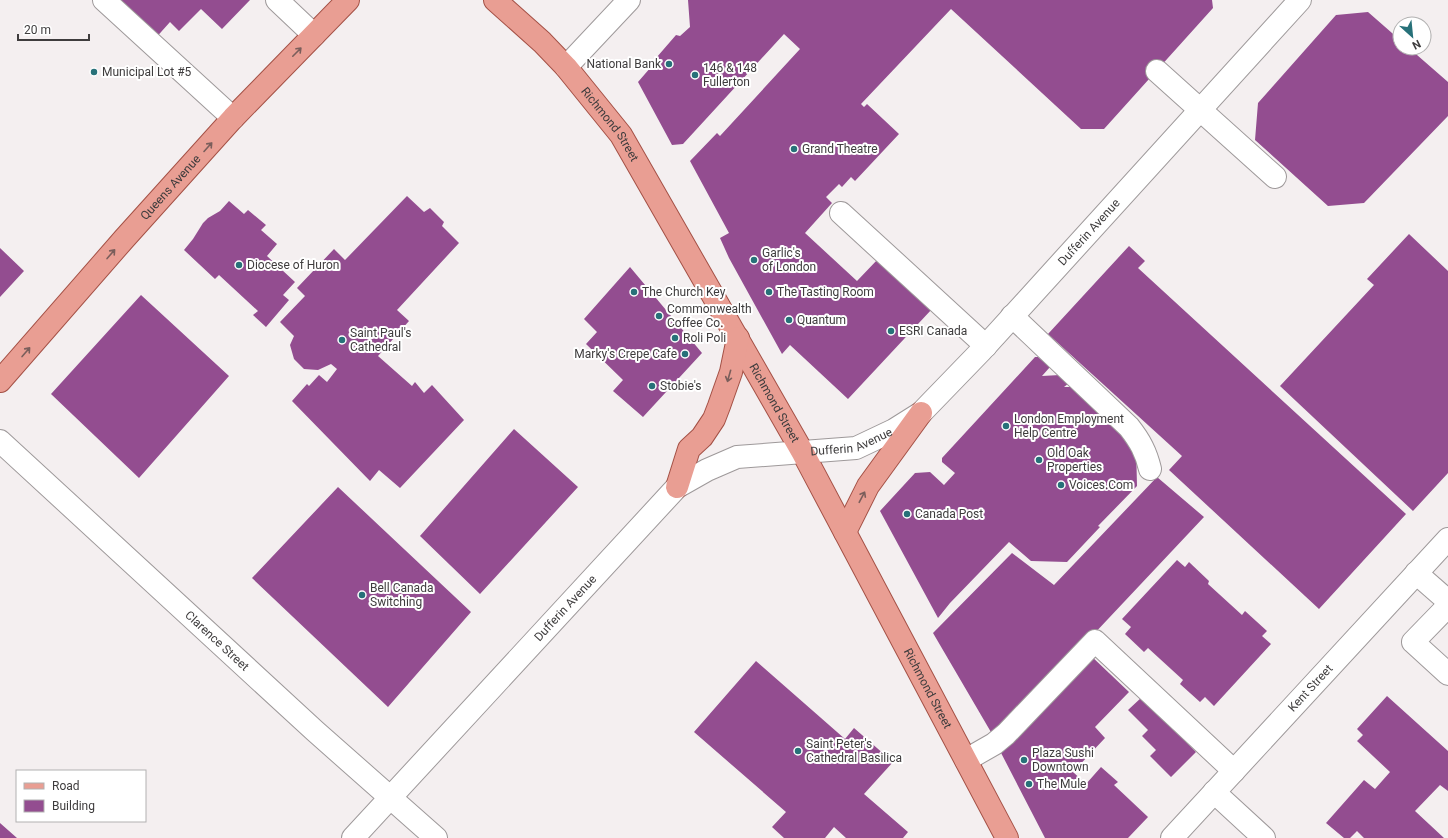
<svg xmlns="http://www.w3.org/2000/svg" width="1448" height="838" viewBox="0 0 1448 838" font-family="Roboto,sans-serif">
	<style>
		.building { fill: #934d90 }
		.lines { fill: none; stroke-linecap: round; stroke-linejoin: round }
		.minor-casing { stroke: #9e999a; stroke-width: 24 }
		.major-casing { stroke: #a45146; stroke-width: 24 }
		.minor { stroke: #fff; stroke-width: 22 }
		.major { stroke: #e99e93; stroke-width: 22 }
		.oneway { stroke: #7a5e5b }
		.poi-dot { fill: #277179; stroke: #fff; stroke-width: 1.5 }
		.labels { text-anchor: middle; stroke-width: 4; stroke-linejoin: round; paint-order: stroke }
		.poi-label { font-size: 12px; fill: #3e3c3d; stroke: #fff; text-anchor: start }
		.street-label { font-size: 12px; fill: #3e3c3d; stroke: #fff }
	</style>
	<rect width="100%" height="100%" fill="#f4eff0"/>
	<path class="building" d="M111,0H250L222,29L201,9L179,31L170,22L153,41Z
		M688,0H1212L1213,8L1104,129H1081L951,9L861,104L864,107L867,104L899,134L855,181L851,177L842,187L839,184L826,197L832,203L805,233L857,281L878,259L932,309L848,399L790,345L782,354L729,258L720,238L729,233L690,161L717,133L720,136L800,49L784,34L683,144L672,145L638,82L651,67L650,65L676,35L680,36L690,27Z
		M1368,12L1400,40V48H1409L1448,82V116L1364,203L1328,206L1255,140L1258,103L1336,15Z
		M407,196L424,212L430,208L444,222L442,226L459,243L397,310L409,321L378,356L412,386L415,382L424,393L432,385L464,420L400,488L379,470L370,481L292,401L307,384L309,386L319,375L327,382L337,369L331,364L318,370L304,369L294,359L290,345L294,336L280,322L305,296L297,288L334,249L345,260Z
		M229,201L244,214L248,210L266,225L261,230L277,244L267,256L295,282L283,295L289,300L266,327L253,315L258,311L219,275L215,279L184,250L193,239L203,223L208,218L220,211Z
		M1409,234L1448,271V473L1413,511L1280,386L1374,285L1367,279Z
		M1129,246L1145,261L1138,268L1406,514L1319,609L1169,470L1182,456L1048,334Z
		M0,248L24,271L0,297Z
		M630,267L702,353L643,417L613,391L623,380L586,344L597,332L584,319Z
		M141,295L229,376L139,478L51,394Z
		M1035,357H1038L1050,367L1042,376L1060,375L1069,383L1064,387H1074L1136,445L1137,486L1098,526L1100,527L1067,562L1031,561L1009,542L950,603L938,618L880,511L915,473L930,472L944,485L955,473L942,462V458Z
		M514,429L578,487L480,594L420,536Z
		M1157,477L1204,517L995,739L933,633L1012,553L1054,585Z
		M338,487L471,612L388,707L252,578Z
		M1177,560L1185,567L1189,562L1209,581L1208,584L1242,615L1245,611L1267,631L1262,636L1271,644L1214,706L1205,697L1200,702L1180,684L1183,680L1148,648L1144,652L1125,634L1131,627L1122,619Z
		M1089,654L1129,692L1095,727L1105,738L1073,772L1086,784L1101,767L1118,782L1114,785L1148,817L1128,838H1045L999,749Z
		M756,661L845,739L854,728L893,762L864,794L908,832L903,838H846L834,827L825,838H784L772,827L786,812L694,732Z
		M1387,696L1448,751V791L1440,785L1415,811L1444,838H1364L1357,831L1350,838H1344L1326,823L1364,780L1375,789L1390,772L1357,741L1363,735L1357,729Z
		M1142,697L1196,752L1171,777L1150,756L1156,750L1142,736L1148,730L1128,710Z
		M0,823L17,838H0Z"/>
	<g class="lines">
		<g class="minor-casing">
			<g id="minor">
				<path d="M104,0L233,118"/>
				<path d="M277,0L314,35"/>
				<path d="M566,67L629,0"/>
				<path d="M1157,71L1275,177"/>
				<path d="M841,213L986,346"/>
				<path d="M1012,316L1129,427C1140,441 1146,452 1150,469"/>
				<path id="s1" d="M0,441L315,731L436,838"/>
				<path d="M1416,573L1448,601"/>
				<path d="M1448,606L1413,642L1448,674"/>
				<path d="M966,760L994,744L1006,734L1095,641L1234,771"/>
				<path d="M1214,792L1264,838"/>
				<path id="s2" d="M353,838L677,487L707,470L737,457L856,448L894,430L921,413L981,351L1300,0"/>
				<path id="s3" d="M1172,838L1448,539"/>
			</g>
		</g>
		<g class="major-casing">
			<g id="major">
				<path id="s4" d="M495,0L542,42L566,67L621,135L803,453L1007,838"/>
				<path id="s5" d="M0,381L124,239L233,118L348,0"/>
				<path d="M677,487L689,449L702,437L714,419L719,406L731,372L738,338"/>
				<path d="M845,532L868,486L921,413"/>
			</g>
		</g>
		<use href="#minor" class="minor"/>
		<use href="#major" class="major"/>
	</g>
	<defs><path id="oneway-shaft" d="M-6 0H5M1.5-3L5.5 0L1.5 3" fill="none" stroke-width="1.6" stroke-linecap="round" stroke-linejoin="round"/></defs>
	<g class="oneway">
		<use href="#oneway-shaft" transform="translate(297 52) rotate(-45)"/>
		<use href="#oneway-shaft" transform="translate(208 147) rotate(-48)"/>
		<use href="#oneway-shaft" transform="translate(111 254) rotate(-49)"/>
		<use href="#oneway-shaft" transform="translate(26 352) rotate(-49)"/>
		<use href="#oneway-shaft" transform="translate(729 376) rotate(106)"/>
		<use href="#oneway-shaft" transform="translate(862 497) rotate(-62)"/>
	</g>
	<g class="poi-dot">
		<circle cx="669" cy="64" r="4"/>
		<circle cx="94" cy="72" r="4"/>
		<circle cx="695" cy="75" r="4"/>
		<circle cx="794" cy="149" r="4"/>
		<circle cx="754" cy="260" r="4"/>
		<circle cx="239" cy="265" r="4"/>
		<circle cx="634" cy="292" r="4"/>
		<circle cx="769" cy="292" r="4"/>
		<circle cx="659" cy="316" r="4"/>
		<circle cx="789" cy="320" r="4"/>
		<circle cx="891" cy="331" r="4"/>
		<circle cx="675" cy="338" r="4"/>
		<circle cx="342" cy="340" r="4"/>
		<circle cx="685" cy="354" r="4"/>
		<circle cx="652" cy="386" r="4"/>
		<circle cx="1006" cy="426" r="4"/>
		<circle cx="1039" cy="460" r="4"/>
		<circle cx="1061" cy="485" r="4"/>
		<circle cx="907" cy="514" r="4"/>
		<circle cx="362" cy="595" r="4"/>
		<circle cx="798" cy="751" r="4"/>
		<circle cx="1024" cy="760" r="4"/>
		<circle cx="1029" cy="784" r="4"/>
	</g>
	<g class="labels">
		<g class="poi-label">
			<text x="661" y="68" text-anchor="end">National Bank</text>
			<text x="703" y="72">146 &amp; 148<tspan x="703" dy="14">Fullerton</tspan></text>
			<text x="102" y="76">Municipal Lot #5</text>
			<text x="802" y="153">Grand Theatre</text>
			<text x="762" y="257">Garlic's<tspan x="762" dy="14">of London</tspan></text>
			<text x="247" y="269">Diocese of Huron</text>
			<text x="642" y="296">The Church Key</text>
			<text x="777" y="296">The Tasting Room</text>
			<text x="667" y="313">Commonwealth<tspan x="667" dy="14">Coffee Co.</tspan></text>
			<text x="797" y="324">Quantum</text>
			<text x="899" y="335">ESRI Canada</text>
			<text x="350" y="337">Saint Paul's<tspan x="350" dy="14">Cathedral</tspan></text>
			<text x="683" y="342">Roli Poli</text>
			<text x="677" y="358" text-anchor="end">Marky's Crepe Cafe</text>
			<text x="660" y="390">Stobie's</text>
			<text x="1014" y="423">London Employment<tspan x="1014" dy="14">Help Centre</tspan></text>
			<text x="1047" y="457">Old Oak<tspan x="1047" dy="14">Properties</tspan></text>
			<text x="1069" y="489">Voices.Com</text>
			<text x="915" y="518">Canada Post</text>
			<text x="370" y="592">Bell Canada<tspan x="370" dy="14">Switching</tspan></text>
			<text x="806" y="748">Saint Peter's<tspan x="806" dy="14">Cathedral Basilica</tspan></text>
			<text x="1032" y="757">Plaza Sushi<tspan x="1032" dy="14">Downtown</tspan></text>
			<text x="1037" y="788">The Mule</text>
		</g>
		<g class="street-label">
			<text dy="4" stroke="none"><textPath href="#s4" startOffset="170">Richmond Street</textPath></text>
			<text dy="4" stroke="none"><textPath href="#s5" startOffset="258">Queens Avenue</textPath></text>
			<text dy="4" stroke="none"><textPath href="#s2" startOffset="985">Dufferin Avenue</textPath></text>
			<text dy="4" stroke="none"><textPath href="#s4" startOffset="494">Richmond Street</textPath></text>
			<text dy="4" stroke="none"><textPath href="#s2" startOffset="661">Dufferin Avenue</textPath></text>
			<text dy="4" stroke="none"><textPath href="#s2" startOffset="313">Dufferin Avenue</textPath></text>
			<text dy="4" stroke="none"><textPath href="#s1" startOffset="295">Clarence Street</textPath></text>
			<text dy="4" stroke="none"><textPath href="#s4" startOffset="818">Richmond Street</textPath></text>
			<text dy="4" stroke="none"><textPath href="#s3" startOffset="204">Kent Street</textPath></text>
		</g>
	</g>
	<rect x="16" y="770" width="130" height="52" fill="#ffffff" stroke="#b2b1b1"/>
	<rect x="24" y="783" width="20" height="6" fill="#e99e93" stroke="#b2b1b1"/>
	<text x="52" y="790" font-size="12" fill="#3e3c3d">Road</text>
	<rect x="24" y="800" width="20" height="12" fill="#934d90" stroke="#b2b1b1"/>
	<text x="52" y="810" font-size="12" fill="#3e3c3d">Building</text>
	<g transform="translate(1412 36) rotate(153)"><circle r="19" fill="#ffffff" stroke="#b2b1b1"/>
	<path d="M0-3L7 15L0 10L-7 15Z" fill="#277179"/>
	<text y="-6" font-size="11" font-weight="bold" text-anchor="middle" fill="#3e3c3d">N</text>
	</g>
	<path d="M18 34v6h71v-6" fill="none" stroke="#3e3c3d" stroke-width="2"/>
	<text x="24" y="34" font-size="12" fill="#3e3c3d" stroke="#ffffff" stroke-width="3" paint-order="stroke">20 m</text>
</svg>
